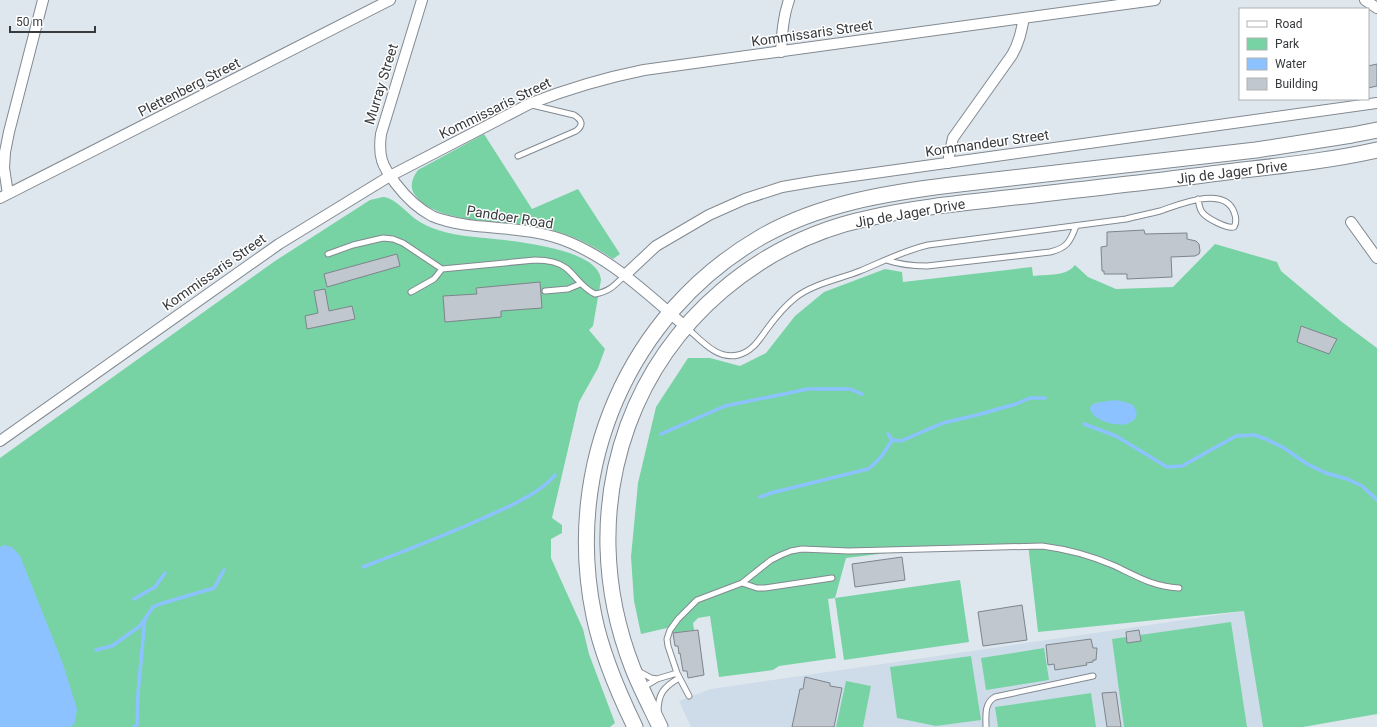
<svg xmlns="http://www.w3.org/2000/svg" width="1377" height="727" viewBox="0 0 1377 727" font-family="Roboto,sans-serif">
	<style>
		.built { fill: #cedce9 }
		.green { fill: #78d3a4 }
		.water { fill: #8bc2ff }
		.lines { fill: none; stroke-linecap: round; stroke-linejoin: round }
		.stream { stroke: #8bc2ff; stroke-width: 3.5 }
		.building { fill: #c0c7cf; stroke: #7d848b }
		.service-casing { stroke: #828990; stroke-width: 7 }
		.minor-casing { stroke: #828990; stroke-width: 12 }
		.secondary-casing { stroke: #828990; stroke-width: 17 }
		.service { stroke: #fff; stroke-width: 5 }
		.minor { stroke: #fff; stroke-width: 10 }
		.secondary { stroke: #fff; stroke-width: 15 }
		.labels { text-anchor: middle; stroke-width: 3; stroke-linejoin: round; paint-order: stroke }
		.street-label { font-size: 14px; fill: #383b3e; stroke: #fff }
	</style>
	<rect width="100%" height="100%" fill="#dfe7ee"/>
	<path class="built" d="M1245,611L1263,727H691L679,701L711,689Z"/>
	<path class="green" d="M484,134L532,209L578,189L620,254L613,259C595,247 576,237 555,231C546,229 535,226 525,225C495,221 434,222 415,195C409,187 412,178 418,170Z
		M383,197C396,198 408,215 420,222C437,232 455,235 475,237C501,240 599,246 601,280L593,326L589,330L605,349L598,368L579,402L552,518L562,525V533L551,539V558L583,629L589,654L615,723L610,727H0V458L275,261L370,200Z
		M1215,244L1277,262L1281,271L1342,322L1377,348V714L1303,727H1263L1244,611L1038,632L1028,544L952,545L846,558L835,598L960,580L969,642L844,660L835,598L828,599L836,658L779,666L773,670L719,677L710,616L698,618L693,623L694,630L673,633L667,628L641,634L634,601L631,557L638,483L656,407L688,358H710L740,366L766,353L795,316L824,292L885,269L902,272L903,282L1032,267L1033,276C1047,274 1066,277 1075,265L1088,277L1116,289L1173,287Z
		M1231,622L1247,727H1124L1112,639L1126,637L1127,643L1141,641L1140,635Z
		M1044,648L1049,680L986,690L981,658Z
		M971,656L981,720L936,726L897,718L890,667Z
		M846,681L871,686L863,727H836Z
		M1091,693L1096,727H998L995,707Z"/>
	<path class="water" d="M1115,400L1125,402L1133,405L1137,413L1135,419C1132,421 1130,423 1127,424C1116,427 1090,420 1090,407L1095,403Z
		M4,545L12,547L20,556L63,664L77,709L75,722L71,727H0V547Z"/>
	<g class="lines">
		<path class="stream" d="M1084,424L1116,436L1167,467L1182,466L1236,436L1254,435L1266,439L1284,448L1307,464L1326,473L1347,479L1362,486L1377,500
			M661,434L725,406L808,389H850L862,394
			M888,434L892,440L901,441L943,423L977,415L1016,404L1030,398H1045
			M760,497L771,493L868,469C879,461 885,452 892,440
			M363,567C402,552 441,537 479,520C503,509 539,495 555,475
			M134,599L155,587L165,573
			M96,650L112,646L140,626L153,607L160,604L214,588L224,570
			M134,727L137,725L138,693L145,618"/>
	</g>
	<path class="building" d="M1377,64V86L1368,88V66Z
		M1144,230L1145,234L1187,233V239L1196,241L1199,244L1200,251L1199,254L1195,256L1171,257L1172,277L1127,279V274H1104V271H1102L1101,247L1107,246V232Z
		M397,254L400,266L327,287L324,274Z
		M540,282L542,308L501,311V317L445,322L443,296L477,294L476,288Z
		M325,289L329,311L352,306L355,319L307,329L305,316L318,313L314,291Z
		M1301,326L1337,339L1329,354L1297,342Z
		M902,557L905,580L855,587L852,564Z
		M1022,605L1027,640L983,646L978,612Z
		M698,630L704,675L688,678L687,671H683L680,653L679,654L678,646H675L673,633Z
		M1139,630L1141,641L1127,643L1126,632Z
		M1091,639L1093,648H1097L1096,660H1093V662L1086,663L1087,665L1055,670L1054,664L1048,665L1046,645Z
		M805,677L830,683V686L842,688L834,727H792L800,689H803Z
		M1116,692L1121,727H1107L1102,693Z"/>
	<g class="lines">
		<g class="service-casing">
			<path id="service" d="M518,156L576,131C584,125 582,120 574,115L532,105
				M328,254L353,245L383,238L393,239L403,243L442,269L535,260C546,260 557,261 566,268C577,277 581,287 595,294C609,292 615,285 625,275
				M886,260C901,265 912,266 927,266L1050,252C1067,248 1070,242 1076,226
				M545,291L568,289L580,284
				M411,292L434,279L442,269
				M687,328C702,341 717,360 738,355C752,352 759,340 767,329C775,318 785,306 795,298C812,284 840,279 860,271C884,261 903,251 928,245L1126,219C1137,216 1149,214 1160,211C1178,205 1224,185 1234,212C1236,217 1237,222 1234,227C1227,229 1206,218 1202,212C1199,208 1199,203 1198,199
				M742,583L757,588H765L832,578
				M638,671L651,678L657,679
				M642,688L657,679L677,673
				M689,696L677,673L668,646L667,639L670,630L678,619L697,600L742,583L771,560L781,555L791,551L802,549L849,551L1042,546C1066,549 1092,556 1115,566C1138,577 1152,586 1179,588
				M658,712C658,693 664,687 679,678
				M986,727C986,716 984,703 995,697L1093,676"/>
		</g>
		<g class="minor-casing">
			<path id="minor" d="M422,0L381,134C378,157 382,166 396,184C406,197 417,208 432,216C446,222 461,224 476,226C508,229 542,230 571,243C615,262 650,296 686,327
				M1365,0L1377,8
				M781,52C782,34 783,17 789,0
				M949,163V156L953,138L1012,55C1019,43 1021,32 1024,18
				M8,194L4,168L5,152L9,132L43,0
				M0,198L390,0
				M1351,222L1377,258
				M625,275L656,246L709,215L745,199L782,187L817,181L1377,103
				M0,441L279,244L390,176L529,104C567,89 604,78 644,70L1155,0"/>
		</g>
		<g class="secondary-casing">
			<path id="secondary" d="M635,727C618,692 602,655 594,616C563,467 628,314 761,237C819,204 886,193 951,185L1256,150L1352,135L1377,130
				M660,727C651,708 641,689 633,669C602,590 599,505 628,425C667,319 760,241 869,218C926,205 985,201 1042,194C1104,187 1166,180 1227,172C1277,166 1328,161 1377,150"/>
		</g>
		<use href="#service" class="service"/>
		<use href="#minor" class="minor"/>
		<use href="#secondary" class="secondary"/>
	</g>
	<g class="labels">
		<g class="street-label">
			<text transform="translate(812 33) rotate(-8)" y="5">Kommissaris Street</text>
			<text transform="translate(381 84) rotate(-73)" y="5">Murray Street</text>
			<text transform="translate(189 87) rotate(-27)" y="5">Plettenberg Street</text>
			<text transform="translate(495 108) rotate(-26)" y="5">Kommissaris Street</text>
			<text transform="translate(987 143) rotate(-8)" y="5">Kommandeur Street</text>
			<text transform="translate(1232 172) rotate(-7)" y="5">Jip de Jager Drive</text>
			<text transform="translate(910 213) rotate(-10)" y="5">Jip de Jager Drive</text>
			<text transform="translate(510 217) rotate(9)" y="5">Pandoer Road</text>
			<text transform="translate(214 272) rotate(-35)" y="5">Kommissaris Street</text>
		</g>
	</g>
	<rect x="1239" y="8" width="130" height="92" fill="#ffffff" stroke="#afb1b2"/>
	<rect x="1247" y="21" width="20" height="6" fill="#ffffff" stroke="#afb1b2"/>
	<text x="1275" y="28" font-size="12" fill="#383b3e">Road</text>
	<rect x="1247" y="38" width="20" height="12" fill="#78d3a4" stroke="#afb1b2"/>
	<text x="1275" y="48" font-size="12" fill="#383b3e">Park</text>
	<rect x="1247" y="58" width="20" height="12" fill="#8bc2ff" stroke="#afb1b2"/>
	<text x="1275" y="68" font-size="12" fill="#383b3e">Water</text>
	<rect x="1247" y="78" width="20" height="12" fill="#c0c7cf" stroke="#afb1b2"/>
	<text x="1275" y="88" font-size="12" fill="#383b3e">Building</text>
	<path d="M10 26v6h85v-6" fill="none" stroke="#383b3e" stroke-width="2"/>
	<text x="16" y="26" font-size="12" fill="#383b3e" stroke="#ffffff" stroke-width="3" paint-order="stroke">50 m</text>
</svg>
